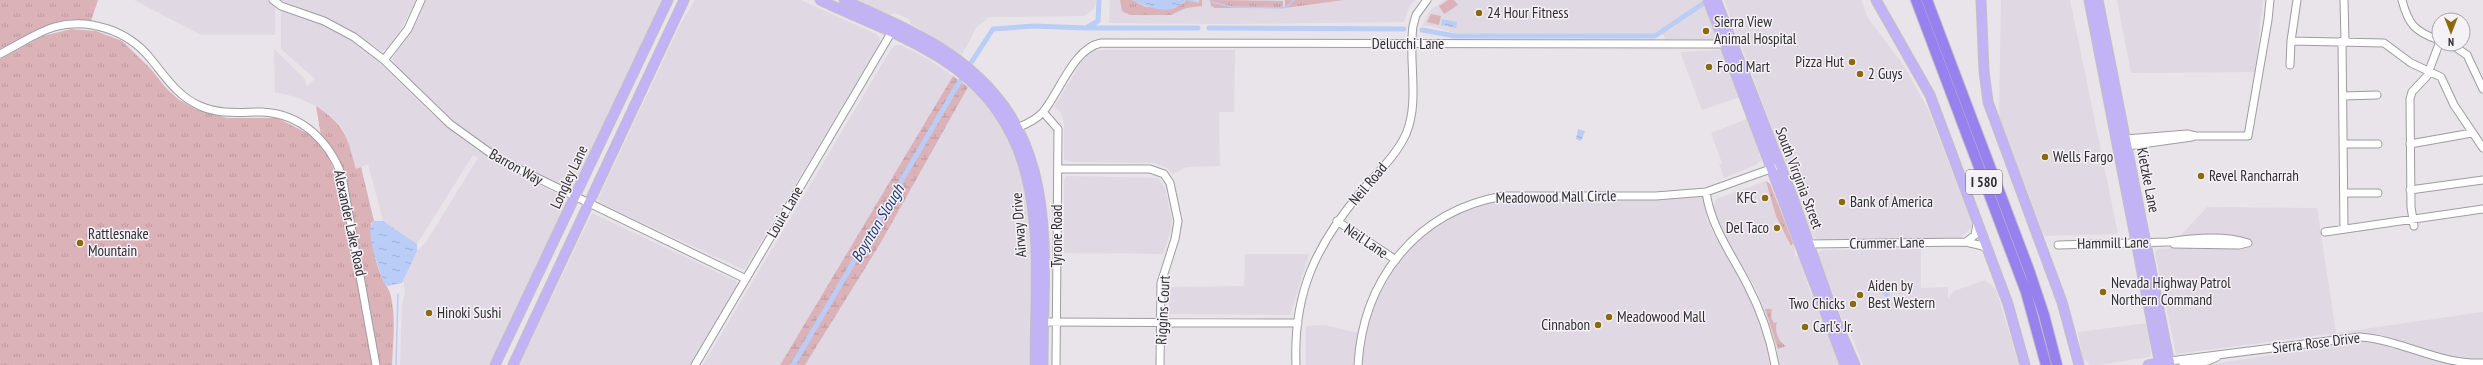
<svg xmlns="http://www.w3.org/2000/svg" width="2483" height="365" viewBox="0 0 2483 365" font-family="'PT Sans Narrow',sans-serif">
	<style>
		.built { fill: #e0d8e3 }
		.grass { fill: url(#grass-tufts) }
		.wetland { fill: url(#wetland-marsh) }
		.green { fill: #dcb2b9 }
		.water { fill: url(#water-ripples) }
		.lines { fill: none; stroke-linecap: round; stroke-linejoin: round }
		.stream { stroke: #bacdf6; stroke-width: 1.5 }
		.canal { stroke: #bacdf6; stroke-width: 5 }
		.minor-casing { stroke: #9f9ca1; stroke-width: 9 }
		.major-casing { stroke: #c1c0c1; stroke-width: 11 }
		.highway-casing { stroke: #c1c0c1; stroke-width: 12 }
		.minor { stroke: #fff; stroke-width: 7 }
		.major { stroke: #c1b3f5; stroke-width: 9 }
		.highway { stroke: #9781ee; stroke-width: 10 }
		.poi-dot { fill: #8c6a0c; stroke: #f5f2f7; stroke-width: 1.5 }
		.labels { text-anchor: middle; stroke-width: 3; stroke-linejoin: round; paint-order: stroke }
		.shield { fill: #f5f2f7; stroke: #6a686b; stroke-width: 1 }
		.shield-label { font-size: 14px; font-weight: bold; fill: #2f2d2f }
		.poi-label { font-size: 15px; fill: #2f2d2f; stroke: #f5f2f7; text-anchor: start }
		.street-label { font-size: 15px; fill: #2f2d2f; stroke: #f5f2f7 }
		.water-label { font-size: 16px; font-style: italic; fill: #1e3570; stroke: #f5f2f7 }
	</style>
	<defs>
		<pattern id="grass-tufts" width="24" height="20" patternUnits="userSpaceOnUse"><rect width="24" height="20" fill="#dcb2b9"/><path d="M3 7l-1-3M5 7V3M7 7l1-3M15 17l-1-3M17 17v-4M19 17l1-3" fill="none" stroke="#bd999f"/></pattern>
		<pattern id="wetland-marsh" width="20" height="14" patternUnits="userSpaceOnUse"><rect width="20" height="14" fill="#dcb2b9"/><path d="M1 5h8M5 5V1M11 12h8M15 12V8" fill="none" stroke="#bd999f"/></pattern>
		<pattern id="water-ripples" width="26" height="14" patternUnits="userSpaceOnUse"><rect width="26" height="14" fill="#bacdf6"/><path d="M2 4q2-2 4 0t4 0M15 11q2-2 4 0t4 0" fill="none" stroke="#a0b0d3"/></pattern>
	</defs>
	<rect width="100%" height="100%" fill="#e8e4e9"/>
	<path class="built" d="M134,0H268L275,6V35H201Z
		M281,0H416L397,37L388,49L382,51L339,25L287,5Z
		M425,0H662L574,187L567,189L499,154L451,119L395,66L393,58L413,26Z
		M695,0H801L876,34L880,39L879,45L744,270L600,203L598,199L679,27Z
		M858,0H1096V3L1093,10L1084,16L989,17L976,28L962,55L911,24L909,19L895,13L890,15Z
		M1110,0H1415L1410,5L1404,22L1224,24L1109,23Z
		M1444,0H1702L1716,37L1714,39H1665L1661,28L1654,34L1455,33L1430,26H1422L1430,11Z
		M1724,0H1861L1868,18L1904,66L1928,109L1973,226L1959,239L1819,240L1813,237Z
		M2001,0H2070L2118,234L2044,236L1999,117Z
		M2117,0H2263L2255,72L2131,73Z
		M281,10L326,26L348,37L369,53L434,116L477,150L508,169L565,198L566,206L489,365H400L402,305L405,292L403,279L417,251L426,242L478,158L473,155L417,244L383,221L368,164L356,170L344,131L334,119L316,106L296,97L275,92L274,49L304,78L307,86L315,79L281,49Z
		M895,45H901L928,59L953,76L780,365H703L891,49Z
		M1095,50H1235L1234,112H1219L1220,166L1186,167L1173,174L1167,168L1154,163L1075,162L1064,160V122L1060,111L1054,107L1081,63L1088,53Z
		M1721,50L1740,97L1702,110L1680,52Z
		M969,85L996,118L1007,136L1016,155L1028,195L1031,280L1029,365H800Z
		M1749,118L1761,160L1756,165L1724,178L1719,164L1722,163L1711,133Z
		M1066,176L1158,178L1165,188L1172,219L1171,230L1163,254L1064,253V180Z
		M1766,181L1770,184L1794,243L1795,256L1799,257L1811,295L1813,296L1839,365H1780L1773,334L1756,289L1719,227L1713,209L1716,199Z
		M1702,195L1707,218L1713,233L1736,270L1754,308L1764,334L1772,365H1360L1363,339L1376,300L1401,257L1412,243L1455,213L1502,198Z
		M2207,207L2317,208L2336,333L2483,312V365H2205L2331,346L2329,334L2176,354L2155,253L2158,249H2168Z
		M592,213L736,281L737,285L690,365H519Z
		M1921,249V288L1948,287V299L1954,291L1985,280L1996,289L2019,365H1863L1849,330L1841,316L1818,253L1823,250Z
		M1245,254H1309L1290,315L1169,314V287L1244,286Z
		M2147,323L2151,353L2149,357L2099,365H2091L2083,359L2078,332Z
		M1325,325L1358,333L1353,365H1306V326Z"/>
	<path class="grass" d="M0,0H98L91,21L60,22L37,30L0,49Z
		M1120,0H1132L1146,7L1184,3L1186,0L1199,3V0H1191H1202V6L1186,8L1171,15H1130L1122,11Z
		M1210,0L1283,1V8H1215L1211,6Z
		M1285,0H1344L1285,8Z
		M71,29L96,31L122,41L150,68L166,88L178,99L195,109L227,118H277L309,134L320,145L329,158L341,187L372,365H0V59L43,36Z
		M316,106C346,126 347,137 356,169L361,167L374,221L371,223C371,243 375,262 383,280C386,286 390,290 391,297C396,319 393,342 392,365H379L346,182L334,150L321,135Z
		M1766,181L1770,184L1793,243L1791,246L1776,216Z
		M1765,309H1772L1771,317L1774,323L1777,322C1774,330 1778,342 1786,346L1778,349Z"/>
	<path class="wetland" d="M953,76L968,87L880,244L805,365H780Z"/>
	<path class="green" d="M1448,0H1454L1458,5L1444,14L1439,6Z
		M1431,14L1441,16L1439,25L1427,22Z"/>
	<path class="water" d="M1132,0H1186C1172,17 1149,8 1132,0Z
		M1442,19L1457,22L1456,28L1441,25Z
		M1578,129L1585,131L1581,141L1576,139Z
		M374,221H383L417,244V251L402,283L388,286L384,283C380,270 363,231 374,221Z
		M1884,286L1890,293L1887,299L1880,290Z"/>
	<g class="lines">
		<path class="stream" d="M1188,0L1199,2
			M1212,2L1232,7L1282,8L1287,7L1294,0
			M396,365L398,294"/>
		<path class="canal" d="M1087,28H1198
			M1209,28L1404,29
			M1422,30L1455,36H1655L1704,3
			M971,63L993,29L1034,26L1086,28L1098,21L1099,0
			M793,365L960,81"/>
		<g class="minor-casing">
			<path id="minor" d="M273,0L281,6L324,21L354,37L384,60L450,124L500,160L746,279
				M2297,0L2291,41L2384,43L2411,63L2441,77L2454,105L2483,148
				M2344,0L2345,41
				M2402,0C2408,24 2415,32 2439,40
				M2342,41L2344,229
				M2451,44L2467,55L2483,89
				M0,54C18,45 35,33 54,27C89,17 128,31 150,58C165,76 177,96 200,106C221,115 240,112 262,112C302,114 329,141 342,176L376,365
				M384,60L408,29L421,0
				M2290,65L2291,41
				M2343,96L2377,95
				M1043,112L1058,129L1056,365
				M1017,128C1027,124 1036,120 1043,112C1060,91 1074,48 1101,43L1728,44
				M2126,139L2187,134L2196,136H2248L2268,20L2270,0
				M2343,144H2378
				M2410,144L2472,133
				M2127,146L2192,137
				M1058,169H1150L1164,174L1170,183L1178,221L1175,239L1161,283L1160,365
				M2410,190L2483,180
				M1706,192C1711,227 1731,253 1747,284C1760,309 1770,337 1775,365
				M2344,193H2378
				M1337,221L1396,260
				M2414,226L2411,207L2410,99L2412,92L2427,76L2439,44
				M2325,232L2483,209
				M1966,242L1975,235L1977,224
				M1809,244L1966,242L1983,246L1988,250
				M2174,244L2239,245L2247,243
				M2058,245L2168,242C2192,238 2225,235 2248,243
				M1043,322L1298,323
				M2170,361L2360,337C2403,340 2439,365 2483,363
				M695,365L894,28
				M1296,365C1293,293 1316,245 1361,192C1376,174 1396,156 1406,134C1420,101 1408,61 1413,26L1416,15L1427,0
				M1358,365C1363,279 1417,211 1503,196H1656L1706,192L1776,167
				M2183,365L2208,361L2217,357"/>
		</g>
		<g class="major-casing">
			<path id="major" d="M820,0C859,19 903,34 940,58C1055,131 1035,248 1035,365
				M844,0C878,16 915,31 947,52C1064,131 1043,243 1043,365
				M1708,0L1845,365
				M1716,0L1794,201L1836,321L1855,365
				M1876,0L1930,95L2008,304L2025,365
				M1981,0L1984,71L1988,102L2062,302L2079,365
				M2089,0L2160,365
				M2098,0L2170,365
				M495,365L668,0
				M513,365L684,0
				M2148,365L2164,362"/>
		</g>
		<g class="highway-casing">
			<path id="highway" d="M1916,0L2026,292L2046,365
				M1927,0L2029,270L2044,315L2057,365"/>
		</g>
		<use href="#minor" class="minor"/>
		<use href="#major" class="major"/>
		<use href="#highway" class="highway"/>
	</g>
	<g class="poi-dot">
		<circle cx="1479" cy="13" r="4"/>
		<circle cx="1706" cy="31" r="4"/>
		<circle cx="1852" cy="62" r="4"/>
		<circle cx="1709" cy="67" r="4"/>
		<circle cx="1860" cy="74" r="4"/>
		<circle cx="2045" cy="157" r="4"/>
		<circle cx="2201" cy="176" r="4"/>
		<circle cx="1765" cy="198" r="4"/>
		<circle cx="1842" cy="202" r="4"/>
		<circle cx="1777" cy="228" r="4"/>
		<circle cx="80" cy="243" r="4"/>
		<circle cx="2103" cy="292" r="4"/>
		<circle cx="1860" cy="295" r="4"/>
		<circle cx="1853" cy="304" r="4"/>
		<circle cx="429" cy="313" r="4"/>
		<circle cx="1609" cy="317" r="4"/>
		<circle cx="1598" cy="325" r="4"/>
		<circle cx="1805" cy="327" r="4"/>
	</g>
	<g class="labels">
		<rect class="shield" x="1966" y="170" width="36" height="24" rx="3"/>
		<g class="shield-label">
			<text x="1984" y="187">I 580</text>
		</g>
		<g class="poi-label">
			<text x="1487" y="18">24 Hour Fitness</text>
			<text x="1714" y="27">Sierra View<tspan x="1714" dy="17">Animal Hospital</tspan></text>
			<text x="1844" y="67" text-anchor="end">Pizza Hut</text>
			<text x="1717" y="72">Food Mart</text>
			<text x="1868" y="79">2 Guys</text>
			<text x="2053" y="162">Wells Fargo</text>
			<text x="2209" y="181">Revel Rancharrah</text>
			<text x="1757" y="203" text-anchor="end">KFC</text>
			<text x="1850" y="207">Bank of America</text>
			<text x="1769" y="233" text-anchor="end">Del Taco</text>
			<text x="88" y="239">Rattlesnake<tspan x="88" dy="17">Mountain</tspan></text>
			<text x="2111" y="288">Nevada Highway Patrol<tspan x="2111" dy="17">Northern Command</tspan></text>
			<text x="1868" y="291">Aiden by<tspan x="1868" dy="17">Best Western</tspan></text>
			<text x="1845" y="309" text-anchor="end">Two Chicks</text>
			<text x="437" y="318">Hinoki Sushi</text>
			<text x="1617" y="322">Meadowood Mall</text>
			<text x="1590" y="330" text-anchor="end">Cinnabon</text>
			<text x="1813" y="332">Carl's Jr.</text>
		</g>
		<g class="street-label">
			<text x="1408" y="49">Delucchi Lane</text>
			<text transform="translate(516 167) rotate(29)" y="5">Barron Way</text>
			<text transform="translate(569 177) rotate(-65)" y="5">Longley Lane</text>
			<text transform="translate(1799 178) rotate(69)" y="5">South Virginia Street</text>
			<text transform="translate(2148 180) rotate(79)" y="5">Kietzke Lane</text>
			<text transform="translate(1368 184) rotate(-50)" y="5">Neil Road</text>
			<text transform="translate(1556 197) rotate(-1)" y="5">Meadowood Mall Circle</text>
			<text transform="translate(785 212) rotate(-60)" y="5">Louie Lane</text>
			<text transform="translate(350 223) rotate(78)" y="5">Alexander Lake Road</text>
			<text transform="translate(1019 225) rotate(-94)" y="5">Airway Drive</text>
			<text transform="translate(1057 236) rotate(-90)" y="5">Tyrone Road</text>
			<text transform="translate(1366 241) rotate(34)" y="5">Neil Lane</text>
			<text transform="translate(1887 243) rotate(-1)" y="5">Crummer Lane</text>
			<text transform="translate(2113 243) rotate(-1)" y="5">Hammill Lane</text>
			<text transform="translate(1163 310) rotate(-87)" y="5">Riggins Court</text>
			<text transform="translate(2316 343) rotate(-7)" y="5">Sierra Rose Drive</text>
		</g>
		<g class="water-label">
			<text transform="translate(877 223) rotate(-59)" y="6">Boynton Slough</text>
		</g>
	</g>
	<g transform="translate(2451 32) rotate(180)"><circle r="19" fill="#f5f2f7" stroke="#a6a3a7"/>
	<path d="M0-3L7 15L0 10L-7 15Z" fill="#8c6a0c"/>
	<text y="-6" font-size="11" font-weight="bold" text-anchor="middle" fill="#2f2d2f">N</text>
	</g>
</svg>
